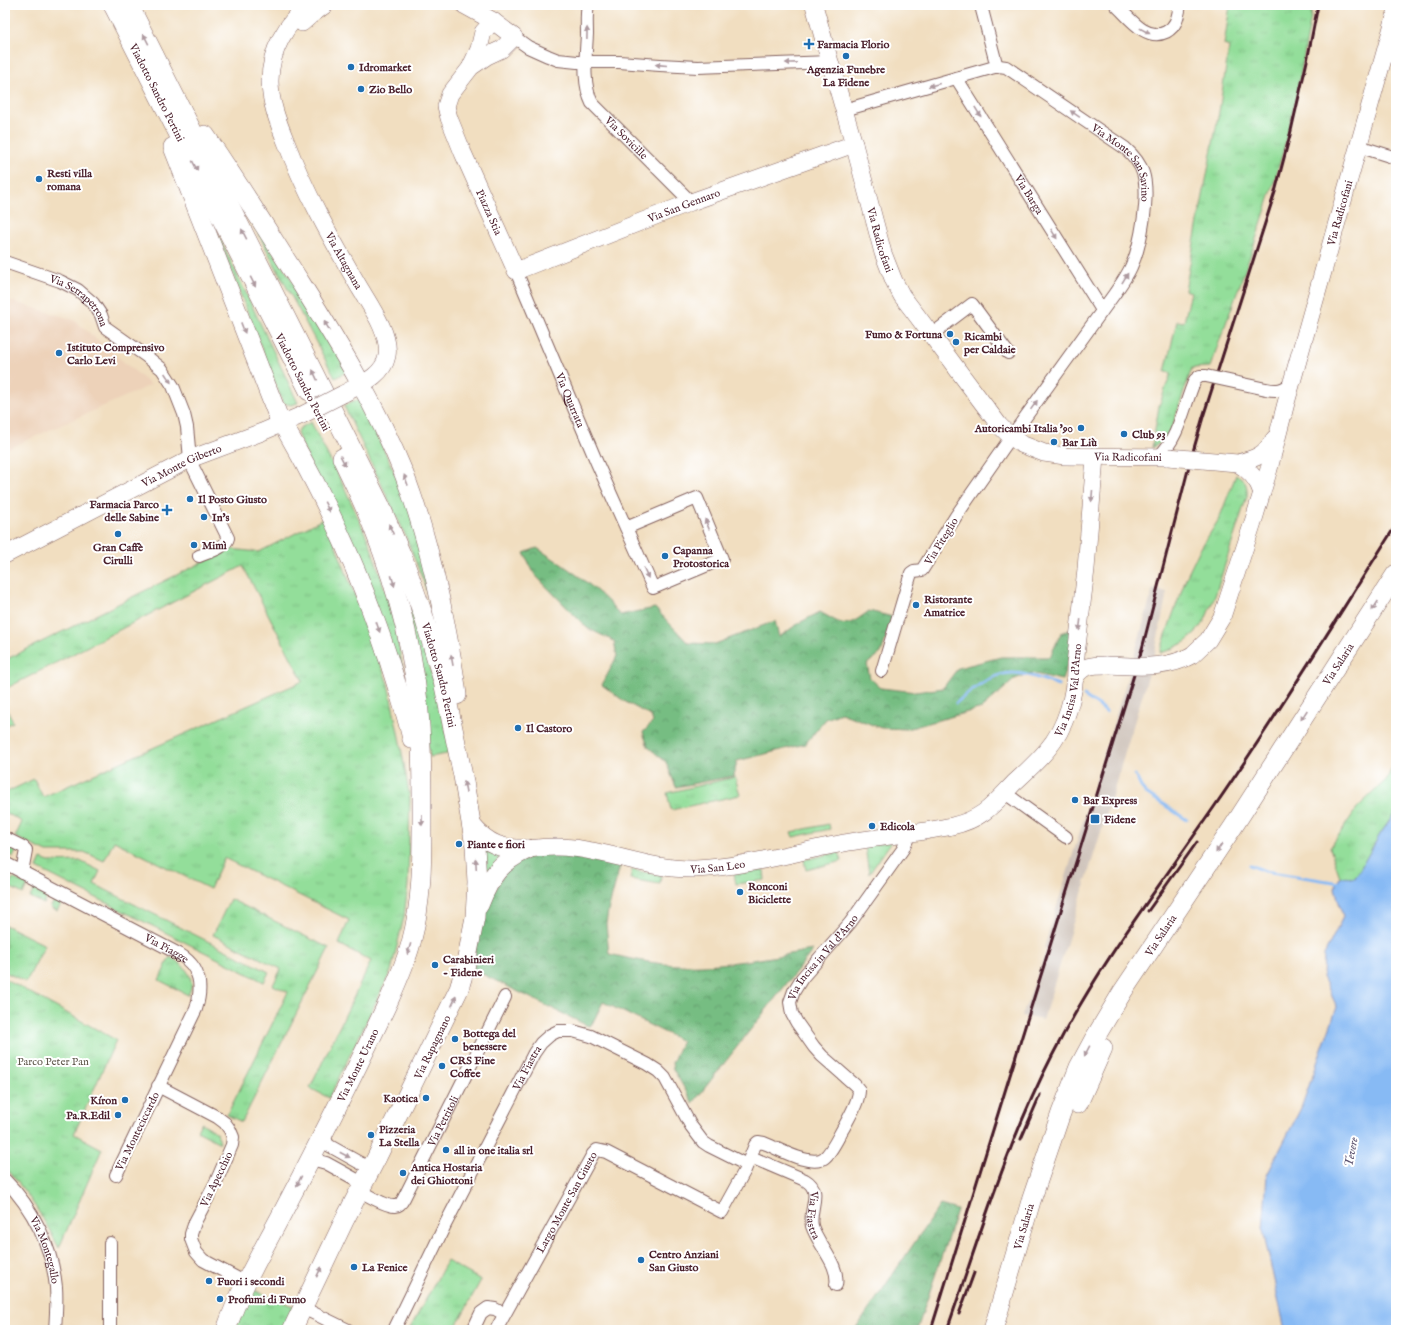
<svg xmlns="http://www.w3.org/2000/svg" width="1401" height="1335" viewBox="0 0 1401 1335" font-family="'IM FELL English',serif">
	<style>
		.built { fill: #edd2b9 }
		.railway { fill: #cec2b9 }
		.grass { fill: url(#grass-tufts); stroke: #6e7e62 }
		.forest { fill: url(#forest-crowns); stroke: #606e56 }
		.water { fill: #87baf4; stroke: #686c90 }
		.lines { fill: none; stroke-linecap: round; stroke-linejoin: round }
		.stream { stroke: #87baf4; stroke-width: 3 }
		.street-casing { stroke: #84625f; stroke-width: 14 }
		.secondary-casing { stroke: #84625f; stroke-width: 18 }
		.primary-casing { stroke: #84625f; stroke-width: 20 }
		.street { stroke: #fff; stroke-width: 12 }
		.secondary { stroke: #fff; stroke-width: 17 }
		.primary { stroke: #fff; stroke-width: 19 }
		.rail { stroke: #4a1f2b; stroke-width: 3 }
		.street-bridge-casing { stroke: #84625f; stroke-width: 14; stroke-linecap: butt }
		.secondary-bridge-casing { stroke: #84625f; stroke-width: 18; stroke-linecap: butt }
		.street-bridge { stroke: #fff; stroke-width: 12 }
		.secondary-bridge { stroke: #fff; stroke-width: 17 }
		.oneway { fill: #ae9aa0 }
		.poi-dot { fill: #1f6fb2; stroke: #fff; stroke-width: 1.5 }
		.labels { text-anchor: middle; stroke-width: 4; stroke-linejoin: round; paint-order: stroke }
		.poi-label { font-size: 11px; font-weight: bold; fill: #4a1f2b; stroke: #fff; text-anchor: start }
		.street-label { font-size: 11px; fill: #4a1f2b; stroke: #fff }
		.park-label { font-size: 11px; fill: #60584c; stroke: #fff }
		.water-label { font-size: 12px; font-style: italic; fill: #5f5571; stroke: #fff }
	</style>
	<defs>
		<pattern id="grass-tufts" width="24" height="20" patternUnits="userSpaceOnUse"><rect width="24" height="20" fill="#93de9a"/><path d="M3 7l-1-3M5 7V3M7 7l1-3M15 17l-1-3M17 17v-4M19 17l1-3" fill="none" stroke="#80be85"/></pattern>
		<pattern id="forest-crowns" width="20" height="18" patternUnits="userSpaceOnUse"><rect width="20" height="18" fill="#76bd82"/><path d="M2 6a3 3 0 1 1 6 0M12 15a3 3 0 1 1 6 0" fill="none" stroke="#63996b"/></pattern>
	</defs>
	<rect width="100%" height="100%" fill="#fff"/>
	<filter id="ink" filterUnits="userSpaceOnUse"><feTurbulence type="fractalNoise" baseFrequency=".025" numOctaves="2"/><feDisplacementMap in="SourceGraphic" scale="8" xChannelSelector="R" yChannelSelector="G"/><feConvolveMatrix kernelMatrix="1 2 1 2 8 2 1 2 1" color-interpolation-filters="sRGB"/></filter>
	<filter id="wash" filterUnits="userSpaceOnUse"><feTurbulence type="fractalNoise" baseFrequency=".012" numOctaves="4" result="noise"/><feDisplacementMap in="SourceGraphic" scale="16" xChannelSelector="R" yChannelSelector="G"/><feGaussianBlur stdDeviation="0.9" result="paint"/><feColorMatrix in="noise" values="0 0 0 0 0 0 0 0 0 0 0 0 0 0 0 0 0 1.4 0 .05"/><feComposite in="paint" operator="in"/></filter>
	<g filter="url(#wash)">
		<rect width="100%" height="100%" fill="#f1dec0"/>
		<path class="built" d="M5,299L74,320L151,385L5,450Z"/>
		<path class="railway" d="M1153,589L1167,592L1154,657L1100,835L1043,1020L1022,1016L1047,949L1044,948L1133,660Z"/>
		<path class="grass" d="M1230,5H1313C1306,45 1299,85 1290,124C1270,207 1239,287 1210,367L1192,368L1171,430L1165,440L1152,448L1159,406L1171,373L1165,372L1177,321L1184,322L1191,292L1185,290L1219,112L1229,47L1224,45Z
			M242,203L350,370L335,378Z
			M211,219L298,403L291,405L283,403Z
			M359,400L361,401L413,512L433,613L424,583L404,532L344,406L353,401Z
			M311,422L346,491L370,544L387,596L396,630L404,676L399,677L297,433L300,428Z
			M1236,475C1245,478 1248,486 1247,496L1215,596L1205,620L1194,635L1185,642L1170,650L1160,653L1172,617L1187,576L1199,551L1219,519Z
			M325,518L368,629L388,684L400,742L410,798L408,885L404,917L391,971L329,1098L310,1088L371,961L339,944L349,920L224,858L210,889L114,841L104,861L84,852H47L15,837L22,822L5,812V793L34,779L43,797L303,681L243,566L5,689V660L229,549L259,552Z
			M397,560L414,606L452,753L430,757Z
			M5,705L13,722L5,726Z
			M1396,758V811L1379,836L1355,878L1340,877L1330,848L1357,808L1387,779Z
			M735,777L740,795L671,810L667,793Z
			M829,824L830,829L793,837L791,832Z
			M892,841L869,874L865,846Z
			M5,844L17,850L13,857L5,852Z
			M484,848L504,851L484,879Z
			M839,852L842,861L806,870L804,860Z
			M41,859L49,862L80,861L100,871L94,884L269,972L264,982L37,868Z
			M632,870L661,875L660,884L630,879Z
			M764,870L765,880L736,884L734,874Z
			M13,878L28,885L23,894L8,886Z
			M35,888L48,895L44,904L30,897Z
			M55,899L62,903L57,911L50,908Z
			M230,899L329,948L242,1122L227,1115L288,992L273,985L281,969L213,935Z
			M5,925L45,945L26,982L5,972Z
			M170,957C184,964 198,979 188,995L159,980Z
			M5,979L116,1040L74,1134L102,1149L59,1248C44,1219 28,1192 5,1168Z
			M201,1123C210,1128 219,1131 220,1143L197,1131Z
			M447,1261L481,1280L454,1330H409Z
			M251,1289L295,1307L284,1330H235Z"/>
		<path class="forest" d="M537,548C566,567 598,587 620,615L655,608L688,643L715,644L775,621L779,637L799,623L820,612C845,626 845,629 869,611L893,617L881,653L867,664L870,678L881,688L916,692L943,688L958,668L1001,657H1050L1061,633L1069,630L1077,642L1071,653L1062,680L1031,673L1015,679L982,708L907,729L881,728L841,713L826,719L805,744L737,761L734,776L676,787L666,762L648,747L643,732L653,722L651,716L624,701L602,685L617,656L614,641L587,628L535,575L524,553Z
			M543,852L621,862L608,911L606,924L609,954C627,958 645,962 664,964C714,969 764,958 813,950L693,1103L673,1069L672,1063L682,1041L603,1002L592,1024L589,1026L586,1025L472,969L480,918L508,866Z
			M940,1205L957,1210L917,1330H855Z"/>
		<path class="water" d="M1396,811V1330H1285L1263,1230L1267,1175L1301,1108L1337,1007L1323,977L1324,955L1343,917L1335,888L1340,877L1355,878L1379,836Z"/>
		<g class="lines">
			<path class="stream" d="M1084,696L1099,706L1106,712
				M956,703C972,690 992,672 1014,673C1027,673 1046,681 1059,685
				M1135,775L1141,787L1146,793L1187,820
				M1250,865L1265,871L1340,883"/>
		</g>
	</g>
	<g filter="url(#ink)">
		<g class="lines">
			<g class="street-casing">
				<g id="street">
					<path id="s1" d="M588,5C586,14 587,24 587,34C586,55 582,83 592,103L691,202"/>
					<path d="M1116,5C1129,17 1146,42 1166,32C1177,26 1178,16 1180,5"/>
					<path d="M981,6L997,67"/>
					<path d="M514,37L528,47L548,56L558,60L577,62H619L660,65L698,67L830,62"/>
					<path id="s2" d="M957,79L1102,310"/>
					<path id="s3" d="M844,110L991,68L999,66L1006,67L1125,148C1133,155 1140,163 1143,173C1150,195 1141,246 1131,267C1127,276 1121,284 1115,293L1011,437L956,516L922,570L914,571L911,573L882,671"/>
					<path d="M1358,146L1396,158"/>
					<path id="s4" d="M5,262L60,281L78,290L93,303L101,315L105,327L146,356L162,369L173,386L184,414L187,427L190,459L192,465L228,538C226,548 208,552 199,556"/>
					<path id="s5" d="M516,271L597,463L653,588L722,559L697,498L626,528"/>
					<path d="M931,335L972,304L1008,353"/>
					<path d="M1266,389C1276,391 1284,391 1292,382"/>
					<path d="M1159,456C1180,437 1184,404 1195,380L1200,376H1206"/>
					<path d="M1005,793L1066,837"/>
					<path d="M5,838L23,847L26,850L22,872"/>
					<path id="s6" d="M5,863L179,954C201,967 203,986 196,1009L116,1175"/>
					<path d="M158,1086L217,1117L225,1123L230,1130L233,1137L232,1145L216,1182L195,1222L191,1234V1239L196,1252L203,1260L246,1283"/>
					<path d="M323,1134L328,1145L360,1163L365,1165L375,1162"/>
					<path id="s7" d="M751,1157L805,1180C824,1191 808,1209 812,1226C818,1245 840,1265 836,1285"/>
					<path id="s8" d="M308,1163L315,1160L326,1163L357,1180L360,1183V1191C367,1195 387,1207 395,1206C399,1206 402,1202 404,1198L505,997"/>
					<path id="s9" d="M5,1180C33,1208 52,1247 56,1287C57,1301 56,1316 55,1330"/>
					<path d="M303,1308L348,1330"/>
					<path d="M110,1330V1243"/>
					<path id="s10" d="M394,1330L446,1223L534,1053L541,1043L550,1035L558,1031H573L591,1036L647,1064L658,1071L665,1078L691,1126L703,1142L709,1146L747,1165"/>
					<path d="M473,1330L481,1313L488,1308L495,1309L504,1314"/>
					<path id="s11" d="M496,1330L593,1154L597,1150L606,1152L722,1212L745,1170L755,1145L758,1142L764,1143C777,1148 811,1168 824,1158C832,1152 839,1135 844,1127C849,1117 859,1102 859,1090L855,1085L822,1056L814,1047L797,1023L792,1014L790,1002L794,991L802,978L850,923L903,849L907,840L906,834"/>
				</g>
			</g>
			<g class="secondary-casing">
				<g id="secondary">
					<path id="s12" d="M309,5C286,23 270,51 270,81C270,102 278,122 286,142C305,192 331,238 358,285C369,304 391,334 387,356C383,377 359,385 343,394"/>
					<path id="s13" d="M464,5L493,21L514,37L502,49L487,56L471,67L450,94L446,106L449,118L463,153L516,271L691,202L854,144"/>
					<path id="s14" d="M814,5L830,62L854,144L883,253L894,281L902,296L915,313L999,425L1007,433L1021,444L1044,453L1065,456L1168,457"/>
					<path d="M302,23L310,16L325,5"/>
					<path d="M471,66L479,49L483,32L493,21"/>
					<path d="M1237,463C1255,459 1264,456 1274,439"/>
					<path d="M1237,463C1249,470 1258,479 1262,493"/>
					<path id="s15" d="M5,555L190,459L262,432L302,415"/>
					<path id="s16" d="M1192,655L1208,640L1222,617L1254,519L1269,469L1286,403L1396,13"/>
					<path d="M1075,678C1082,665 1093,665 1106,665"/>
					<path id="s17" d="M528,849C543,847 558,846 573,848C616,853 651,870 695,869C744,867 791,853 839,844C876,837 915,834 952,826C983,819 993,805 1014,783C1025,773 1037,762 1047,750C1066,728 1076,693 1075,664L1086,569L1095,457"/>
				</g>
			</g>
			<g class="primary-casing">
				<g id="primary">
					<path id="s18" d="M113,5L309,391"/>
					<path id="s19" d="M129,5L380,505L404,561L423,614L443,681L463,776L475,846L477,882L475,917L465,968L459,989L377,1157L344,1221L292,1330"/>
					<path d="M205,135C239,184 270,235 302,285C340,346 377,407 404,474C422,520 434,570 444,618C449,644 454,669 457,695"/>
					<path d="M173,147L278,416C291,438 303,460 315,483C348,547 375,614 396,683C402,702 408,720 412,739"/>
					<path d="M472,826C488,845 503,850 528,849"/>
					<path d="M479,905C491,875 499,863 528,849"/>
					<path d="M1078,1104L1103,1048"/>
					<path id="s20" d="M226,1330C241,1286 266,1245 287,1204C322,1137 357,1069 389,1000C397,982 406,962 411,943C423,899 422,854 422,809C422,773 422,737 418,702C409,616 380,534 342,458"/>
					<path id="s21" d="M993,1330L1031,1201L1061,1113L1079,1067L1093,1041L1123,991L1233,827L1396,574"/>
				</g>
			</g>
			<use href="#street" class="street"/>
			<use href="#secondary" class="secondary"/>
			<use href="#primary" class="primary"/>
			<path class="rail" d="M1148,911L1197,842
				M1021,1139L1040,1095
				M959,1314L974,1273
				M931,1330L1142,649L1190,462L1203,417L1275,192L1290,135L1307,61L1318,5
				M947,1330C979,1238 1007,1143 1052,1056C1097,967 1158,888 1214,807C1278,715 1336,619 1396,525"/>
			<g class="street-bridge-casing">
				<path id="street-bridge" d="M1206,376L1266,389"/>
			</g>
			<g class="secondary-bridge-casing">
				<path id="secondary-bridge" d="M302,415L343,394
					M1168,457L1237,463
					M1106,665C1136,666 1166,670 1192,655"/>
			</g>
			<use href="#street-bridge" class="street-bridge"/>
			<use href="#secondary-bridge" class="secondary-bridge"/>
		</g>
		<defs><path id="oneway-solid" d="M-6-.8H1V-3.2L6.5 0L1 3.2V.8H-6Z"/></defs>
		<g class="oneway">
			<use href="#oneway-solid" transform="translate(1145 31) rotate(29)"/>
			<use href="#oneway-solid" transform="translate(587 33) rotate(-89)"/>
			<use href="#oneway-solid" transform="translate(146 39) rotate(-117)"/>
			<use href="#oneway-solid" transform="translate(791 63) rotate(179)"/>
			<use href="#oneway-solid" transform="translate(661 65) rotate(-175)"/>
			<use href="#oneway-solid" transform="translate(934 85) rotate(165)"/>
			<use href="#oneway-solid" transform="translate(978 112) rotate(58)"/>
			<use href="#oneway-solid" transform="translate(1075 114) rotate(-145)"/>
			<use href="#oneway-solid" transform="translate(195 166) rotate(63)"/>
			<use href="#oneway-solid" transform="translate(244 234) rotate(-117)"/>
			<use href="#oneway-solid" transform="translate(1054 234) rotate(58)"/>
			<use href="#oneway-solid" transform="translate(1125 278) rotate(-59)"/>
			<use href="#oneway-solid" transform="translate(253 282) rotate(63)"/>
			<use href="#oneway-solid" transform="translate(327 326) rotate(-122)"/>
			<use href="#oneway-solid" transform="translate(243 328) rotate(69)"/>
			<use href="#oneway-solid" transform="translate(315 375) rotate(-115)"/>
			<use href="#oneway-solid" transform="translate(168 378) rotate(56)"/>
			<use href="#oneway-solid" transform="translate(1034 405) rotate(-55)"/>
			<use href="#oneway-solid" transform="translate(343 461) rotate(63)"/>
			<use href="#oneway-solid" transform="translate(406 480) rotate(-110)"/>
			<use href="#oneway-solid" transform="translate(1092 496) rotate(95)"/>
			<use href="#oneway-solid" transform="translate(327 507) rotate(63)"/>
			<use href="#oneway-solid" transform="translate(707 524) rotate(-112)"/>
			<use href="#oneway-solid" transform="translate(391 529) rotate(-114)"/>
			<use href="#oneway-solid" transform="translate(646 573) rotate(66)"/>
			<use href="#oneway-solid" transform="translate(393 581) rotate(74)"/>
			<use href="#oneway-solid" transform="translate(1375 606) rotate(123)"/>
			<use href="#oneway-solid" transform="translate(1080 625) rotate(97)"/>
			<use href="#oneway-solid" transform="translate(378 627) rotate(71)"/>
			<use href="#oneway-solid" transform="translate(452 660) rotate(-100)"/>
			<use href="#oneway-solid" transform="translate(1304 715) rotate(123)"/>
			<use href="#oneway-solid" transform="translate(465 787) rotate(-101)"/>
			<use href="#oneway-solid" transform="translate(422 820) rotate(90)"/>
			<use href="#oneway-solid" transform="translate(1219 848) rotate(124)"/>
			<use href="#oneway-solid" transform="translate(476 864) rotate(-93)"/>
			<use href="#oneway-solid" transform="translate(409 949) rotate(107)"/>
			<use href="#oneway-solid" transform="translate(454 1001) rotate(-66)"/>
			<use href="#oneway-solid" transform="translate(1087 1051) rotate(118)"/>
			<use href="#oneway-solid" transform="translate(345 1155) rotate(28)"/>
			<use href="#oneway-solid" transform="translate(299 1181) rotate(117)"/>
			<use href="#oneway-solid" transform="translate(319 1272) rotate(-64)"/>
		</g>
	</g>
	<g class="poi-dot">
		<path d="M807 38h4v4h4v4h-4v4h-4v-4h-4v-4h4z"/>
		<circle cx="846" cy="56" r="4"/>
		<circle cx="351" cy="67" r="4"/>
		<circle cx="361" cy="89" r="4"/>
		<circle cx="39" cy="179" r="4"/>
		<circle cx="950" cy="334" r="4"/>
		<circle cx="956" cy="342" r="4"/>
		<circle cx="59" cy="353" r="4"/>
		<circle cx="1081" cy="428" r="4"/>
		<circle cx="1124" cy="434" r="4"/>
		<circle cx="1054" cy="442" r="4"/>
		<circle cx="190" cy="499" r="4"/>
		<path d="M165 504h4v4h4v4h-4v4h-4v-4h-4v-4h4z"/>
		<circle cx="204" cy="517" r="4"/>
		<circle cx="118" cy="534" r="4"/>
		<circle cx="194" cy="545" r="4"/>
		<circle cx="665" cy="556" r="4"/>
		<circle cx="916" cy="605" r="4"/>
		<circle cx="518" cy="728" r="4"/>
		<circle cx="1075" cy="800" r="4"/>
		<rect x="1090" y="814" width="10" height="10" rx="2"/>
		<circle cx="872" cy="826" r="4"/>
		<circle cx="459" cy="844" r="4"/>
		<circle cx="740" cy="892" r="4"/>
		<circle cx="435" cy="965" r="4"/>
		<circle cx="455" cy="1039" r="4"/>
		<circle cx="442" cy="1066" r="4"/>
		<circle cx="426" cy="1098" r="4"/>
		<circle cx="125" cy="1100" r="4"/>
		<circle cx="118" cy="1115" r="4"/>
		<circle cx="371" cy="1135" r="4"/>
		<circle cx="446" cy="1150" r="4"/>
		<circle cx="403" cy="1173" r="4"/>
		<circle cx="641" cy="1260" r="4"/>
		<circle cx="354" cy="1267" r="4"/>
		<circle cx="209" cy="1281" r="4"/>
		<circle cx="220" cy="1299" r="4"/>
	</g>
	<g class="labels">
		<g class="poi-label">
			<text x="817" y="48">Farmacia Florio</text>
			<text x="359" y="71">Idromarket</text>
			<text x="846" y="73" text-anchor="middle">Agenzia Funebre<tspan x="846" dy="13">La Fidene</tspan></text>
			<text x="369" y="93">Zio Bello</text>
			<text x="47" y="177">Resti villa<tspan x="47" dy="13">romana</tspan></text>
			<text x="942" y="338" text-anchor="end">Fumo &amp; Fortuna</text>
			<text x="964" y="340">Ricambi<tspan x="964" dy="13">per Caldaie</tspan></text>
			<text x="67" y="351">Istituto Comprensivo<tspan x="67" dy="13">Carlo Levi</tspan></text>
			<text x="1073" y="432" text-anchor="end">Autoricambi Italia '90</text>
			<text x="1132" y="438">Club 93</text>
			<text x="1062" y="446">Bar Liù</text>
			<text x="198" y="503">Il Posto Giusto</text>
			<text x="159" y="508" text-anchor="end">Farmacia Parco<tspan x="159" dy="13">delle Sabine</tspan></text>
			<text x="212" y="521">In's</text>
			<text x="202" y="549">Mimì</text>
			<text x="118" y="551" text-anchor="middle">Gran Caffè<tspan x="118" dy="13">Cirulli</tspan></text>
			<text x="673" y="554">Capanna<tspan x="673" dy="13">Protostorica</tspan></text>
			<text x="924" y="603">Ristorante<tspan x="924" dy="13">Amatrice</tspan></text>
			<text x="526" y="732">Il Castoro</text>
			<text x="1083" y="804">Bar Express</text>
			<text x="1104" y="823">Fidene</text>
			<text x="880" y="830">Edicola</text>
			<text x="467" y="848">Piante e fiori</text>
			<text x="748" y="890">Ronconi<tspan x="748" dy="13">Biciclette</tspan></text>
			<text x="443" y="963">Carabinieri<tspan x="443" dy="13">- Fidene</tspan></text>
			<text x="463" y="1037">Bottega del<tspan x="463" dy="13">benessere</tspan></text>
			<text x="450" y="1064">CRS Fine<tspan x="450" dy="13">Coffee</tspan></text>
			<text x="418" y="1102" text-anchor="end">Kaotica</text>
			<text x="117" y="1104" text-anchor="end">Kíron</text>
			<text x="110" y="1119" text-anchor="end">Pa.R.Edil</text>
			<text x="379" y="1133">Pizzeria<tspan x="379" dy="13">La Stella</tspan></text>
			<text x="454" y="1154">all in one italia srl</text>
			<text x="411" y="1171">Antica Hostaria<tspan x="411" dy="13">dei Ghiottoni</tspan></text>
			<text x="649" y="1258">Centro Anziani<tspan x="649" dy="13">San Giusto</tspan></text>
			<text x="362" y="1271">La Fenice</text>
			<text x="217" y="1285">Fuori i secondi</text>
			<text x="228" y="1303">Profumi di Fumo</text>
		</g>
		<g class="street-label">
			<text dy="4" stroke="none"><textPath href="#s18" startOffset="98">Viadotto Sandro Pertini</textPath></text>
			<text dy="4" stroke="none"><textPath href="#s1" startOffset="148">Via Sovicille</textPath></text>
			<text dy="4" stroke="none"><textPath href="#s3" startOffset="323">Via Monte San Savino</textPath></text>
			<text dy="4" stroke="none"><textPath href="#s2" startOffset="136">Via Barga</textPath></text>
			<text dy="4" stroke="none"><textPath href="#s13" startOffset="519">Via San Gennaro</textPath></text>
			<text dy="4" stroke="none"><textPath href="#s13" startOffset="274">Piazza Stia</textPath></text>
			<text dy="4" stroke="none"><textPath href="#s16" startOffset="470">Via Radicofani</textPath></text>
			<text dy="4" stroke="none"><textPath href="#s14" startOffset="244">Via Radicofani</textPath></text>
			<text dy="4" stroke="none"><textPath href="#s12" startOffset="284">Via Altagnana</textPath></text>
			<text dy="4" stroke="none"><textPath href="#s4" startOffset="86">Via Serrapetrona</textPath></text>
			<text transform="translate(303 382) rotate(63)" y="4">Viadotto Sandro Pertini</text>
			<text dy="4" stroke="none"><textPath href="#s5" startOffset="140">Via Quarrata</textPath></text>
			<text dy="4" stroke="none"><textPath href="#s14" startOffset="604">Via Radicofani</textPath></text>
			<text dy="4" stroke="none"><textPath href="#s15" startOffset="198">Via Monte Giberto</textPath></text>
			<text transform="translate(941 541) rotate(-58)" y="4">Via Piteglio</text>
			<text dy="4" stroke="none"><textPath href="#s21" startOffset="756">Via Salaria</textPath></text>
			<text dy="4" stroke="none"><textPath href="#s19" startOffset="740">Viadotto Sandro Pertini</textPath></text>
			<text dy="4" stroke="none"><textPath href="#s17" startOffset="619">Via Incisa Val d'Arno</textPath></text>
			<text dy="4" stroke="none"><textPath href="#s17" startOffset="192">Via San Leo</textPath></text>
			<text dy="4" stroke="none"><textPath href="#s21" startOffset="432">Via Salaria</textPath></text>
			<text dy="4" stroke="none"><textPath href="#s6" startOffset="183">Via Piagge</textPath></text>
			<text dy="4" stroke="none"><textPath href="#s11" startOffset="743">Via Incisa in Val d'Arno</textPath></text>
			<text transform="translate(432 1047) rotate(-64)" y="4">Via Rapagnano</text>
			<text dy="4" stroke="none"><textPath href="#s20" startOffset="296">Via Monte Urano</textPath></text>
			<text dy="4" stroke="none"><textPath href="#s10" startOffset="294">Via Fiastra</textPath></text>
			<text dy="4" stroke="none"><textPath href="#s8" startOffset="204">Via Petritoli</textPath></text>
			<text transform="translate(137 1131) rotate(-64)" y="4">Via Monteciccardo</text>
			<text transform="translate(216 1179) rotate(-64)" y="4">Via Apecchio</text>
			<text dy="4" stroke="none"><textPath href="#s11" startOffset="146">Largo Monte San Giusto</textPath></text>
			<text dy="4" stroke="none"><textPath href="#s7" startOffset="98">Via Fiastra</textPath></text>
			<text dy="4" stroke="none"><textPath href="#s21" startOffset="108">Via Salaria</textPath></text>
			<text dy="4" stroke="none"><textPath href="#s9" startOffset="82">Via Montegallo</textPath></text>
		</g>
		<g class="park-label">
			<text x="53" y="1065">Parco Peter Pan</text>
		</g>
		<g class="water-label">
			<text transform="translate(1351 1152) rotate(-79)" y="4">Tevere</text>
		</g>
	</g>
	<rect width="1401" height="1335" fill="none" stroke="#fff" stroke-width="20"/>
</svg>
